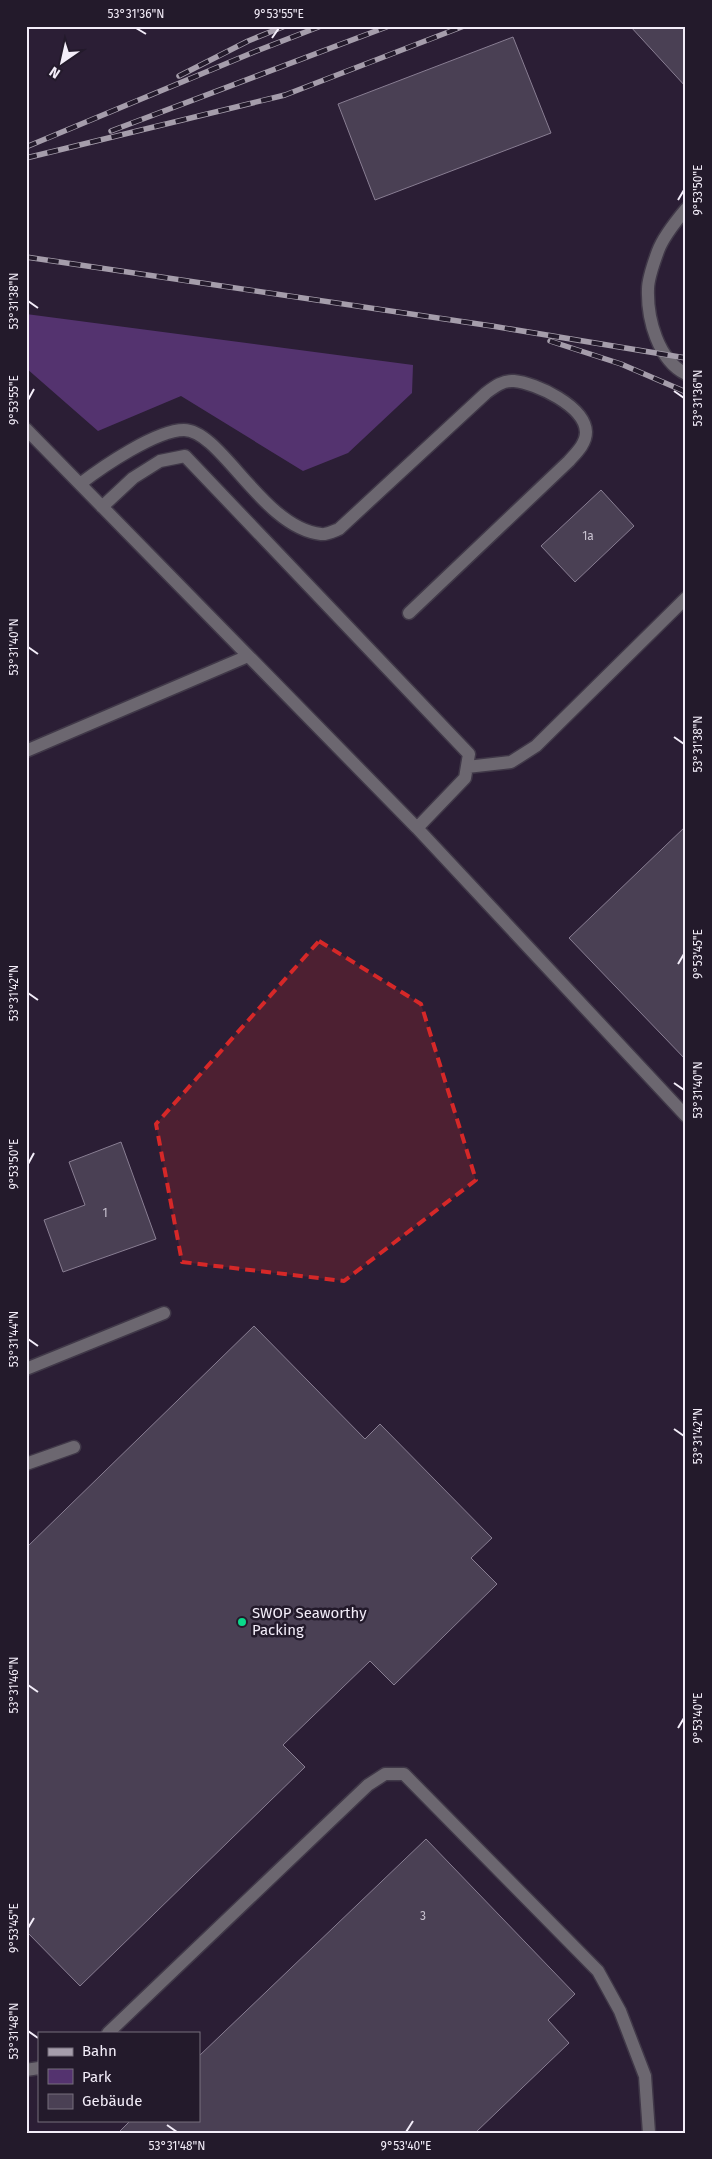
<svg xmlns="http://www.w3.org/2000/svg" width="712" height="2159" viewBox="0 0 712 2159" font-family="'Fira Sans',sans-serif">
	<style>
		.built { fill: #2b1e35; fill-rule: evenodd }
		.green { fill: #54336f }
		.building { fill: #4a4054; stroke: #897e93 }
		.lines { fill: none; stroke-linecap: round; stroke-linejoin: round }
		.lane-casing { stroke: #403848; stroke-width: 15 }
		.lane { stroke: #6c6770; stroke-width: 12 }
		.rail-casing { stroke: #a59dab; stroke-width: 5.5 }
		.rail { stroke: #231a2b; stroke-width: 4; stroke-dasharray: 11; stroke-linecap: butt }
		.marked { fill: #d62828; fill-opacity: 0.2; stroke: #d62828; stroke-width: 4; stroke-dasharray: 10 6; stroke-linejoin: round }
		.ticks { fill: none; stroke: #f3edf9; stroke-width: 2 }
		.poi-dot { fill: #0ad98b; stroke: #231a2b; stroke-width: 2 }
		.labels { text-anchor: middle; stroke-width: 5; stroke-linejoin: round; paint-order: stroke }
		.number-label { font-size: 12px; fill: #c9c2d0 }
		.poi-label { font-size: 15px; fill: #f3edf9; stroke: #231a2b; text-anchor: start }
		.neatline { fill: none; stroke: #f3edf9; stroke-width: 2 }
		.ticks-label { font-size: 12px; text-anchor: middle; fill: #f3edf9 }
	</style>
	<rect width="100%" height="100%" fill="#231a2b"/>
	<path class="built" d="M26,26H686V2133H26ZM39,2033H199V2120H39Z"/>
	<path class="green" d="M26,314L413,365L412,393L348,453L303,471L181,396L98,431L26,368Z"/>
	<path class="building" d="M630,26H686V87Z
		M513,37L551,133L375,200L338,104Z
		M601,490L634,526L575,582L541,546Z
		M686,826V1060L569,938Z
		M121,1142L156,1239L63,1272L44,1220L85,1205L69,1162Z
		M254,1326L365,1439L380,1424L492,1538L471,1558L497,1584L394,1685L370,1661L283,1745L305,1767L80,1986L26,1931V1548Z
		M426,1839L575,1994L548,2020L569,2043L475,2133H118L131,2120H199V2056Z"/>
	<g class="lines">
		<g class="lane-casing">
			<path id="lane" d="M686,209C676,221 663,237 658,251C654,262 648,278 648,289C647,319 658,360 686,374
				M26,429L417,828L686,1116
				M80,484C102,467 156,430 184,430C221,430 263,528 321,534C326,535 334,531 339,529L486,393C494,387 503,380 514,381C536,383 585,406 586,432C586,444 576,453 569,461L409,613
				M102,507L133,478L160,461L185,456L469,754L465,778L417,828
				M26,751L248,656
				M467,767L511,762L536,746L686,598
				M26,1369L164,1313
				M26,1464L74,1447
				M108,2033L368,1785L385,1774H404L598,1971L620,2011L645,2076L649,2133
				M26,2070L39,2068"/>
		</g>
		<use href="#lane" class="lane"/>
		<g class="rail-casing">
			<path id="rail" d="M179,76L248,41L285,26
				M111,131L389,26
				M26,147L254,52L321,26
				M26,158L285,95L464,26
				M26,257L492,326L686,358
				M550,341L621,364L686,392"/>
		</g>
		<use href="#rail" class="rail"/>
	</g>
	<path class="marked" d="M319,941L421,1004L476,1180L344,1281L182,1262L156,1124Z"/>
	<path class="ticks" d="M136,28L146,34M272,38L279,28M678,200L684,190M28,301L38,308M674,391L684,398M28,400L34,389M28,647L38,654M674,737L684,744M678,964L684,954M28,993L38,1000M674,1083L684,1090M28,1164L34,1153M28,1339L38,1346M674,1429L684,1436M28,1685L38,1692M678,1728L684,1718M28,1928L34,1918M28,2031L38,2038M167,2125L177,2132M406,2132L413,2121"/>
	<circle class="poi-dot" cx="242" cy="1622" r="5"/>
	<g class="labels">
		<g class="number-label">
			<text x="588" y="540">1a</text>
			<text x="105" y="1217">1</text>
			<text x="423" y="1920">3</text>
		</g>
		<g class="poi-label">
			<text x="252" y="1618">SWOP Seaworthy<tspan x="252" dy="17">Packing</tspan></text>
		</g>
	</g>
	<rect width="712" height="2159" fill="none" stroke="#231a2b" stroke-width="55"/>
	<rect x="38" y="2032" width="162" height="90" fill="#231a2b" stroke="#766e7d"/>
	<rect x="48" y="2048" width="25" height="8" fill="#a59dab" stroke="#766e7d"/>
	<text x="82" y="2056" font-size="15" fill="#f3edf9">Bahn</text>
	<rect x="48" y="2069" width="25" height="15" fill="#54336f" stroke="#766e7d"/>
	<text x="82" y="2082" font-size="15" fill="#f3edf9">Park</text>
	<rect x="48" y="2094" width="25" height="15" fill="#4a4054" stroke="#766e7d"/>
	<text x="82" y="2106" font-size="15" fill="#f3edf9">Gebäude</text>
	<g transform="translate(62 62) rotate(214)" stroke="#231a2b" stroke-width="4" paint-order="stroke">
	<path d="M0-4L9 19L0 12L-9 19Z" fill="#f3edf9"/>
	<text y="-8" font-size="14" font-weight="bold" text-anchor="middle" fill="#f3edf9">N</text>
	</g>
	<rect x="28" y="28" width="656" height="2104" class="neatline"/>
	<g class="ticks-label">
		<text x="136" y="18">53°31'36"N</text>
		<text x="279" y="18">9°53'55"E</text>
		<text transform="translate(698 190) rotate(-90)" y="4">9°53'50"E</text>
		<text transform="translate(14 301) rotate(-90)" y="4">53°31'38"N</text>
		<text transform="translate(698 398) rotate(-90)" y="4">53°31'36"N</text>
		<text transform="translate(14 400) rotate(-90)" y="4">9°53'55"E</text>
		<text transform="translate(14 647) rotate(-90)" y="4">53°31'40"N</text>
		<text transform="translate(698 744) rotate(-90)" y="4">53°31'38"N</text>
		<text transform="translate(698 954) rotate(-90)" y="4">9°53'45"E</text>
		<text transform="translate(14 993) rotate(-90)" y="4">53°31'42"N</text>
		<text transform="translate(698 1090) rotate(-90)" y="4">53°31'40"N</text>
		<text transform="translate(14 1164) rotate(-90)" y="4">9°53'50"E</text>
		<text transform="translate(14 1339) rotate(-90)" y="4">53°31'44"N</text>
		<text transform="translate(698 1436) rotate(-90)" y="4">53°31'42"N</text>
		<text transform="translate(14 1685) rotate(-90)" y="4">53°31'46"N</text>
		<text transform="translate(698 1718) rotate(-90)" y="4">9°53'40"E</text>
		<text transform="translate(14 1928) rotate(-90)" y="4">9°53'45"E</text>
		<text transform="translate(14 2031) rotate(-90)" y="4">53°31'48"N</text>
		<text x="177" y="2150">53°31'48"N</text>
		<text x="406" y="2150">9°53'40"E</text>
	</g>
</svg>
